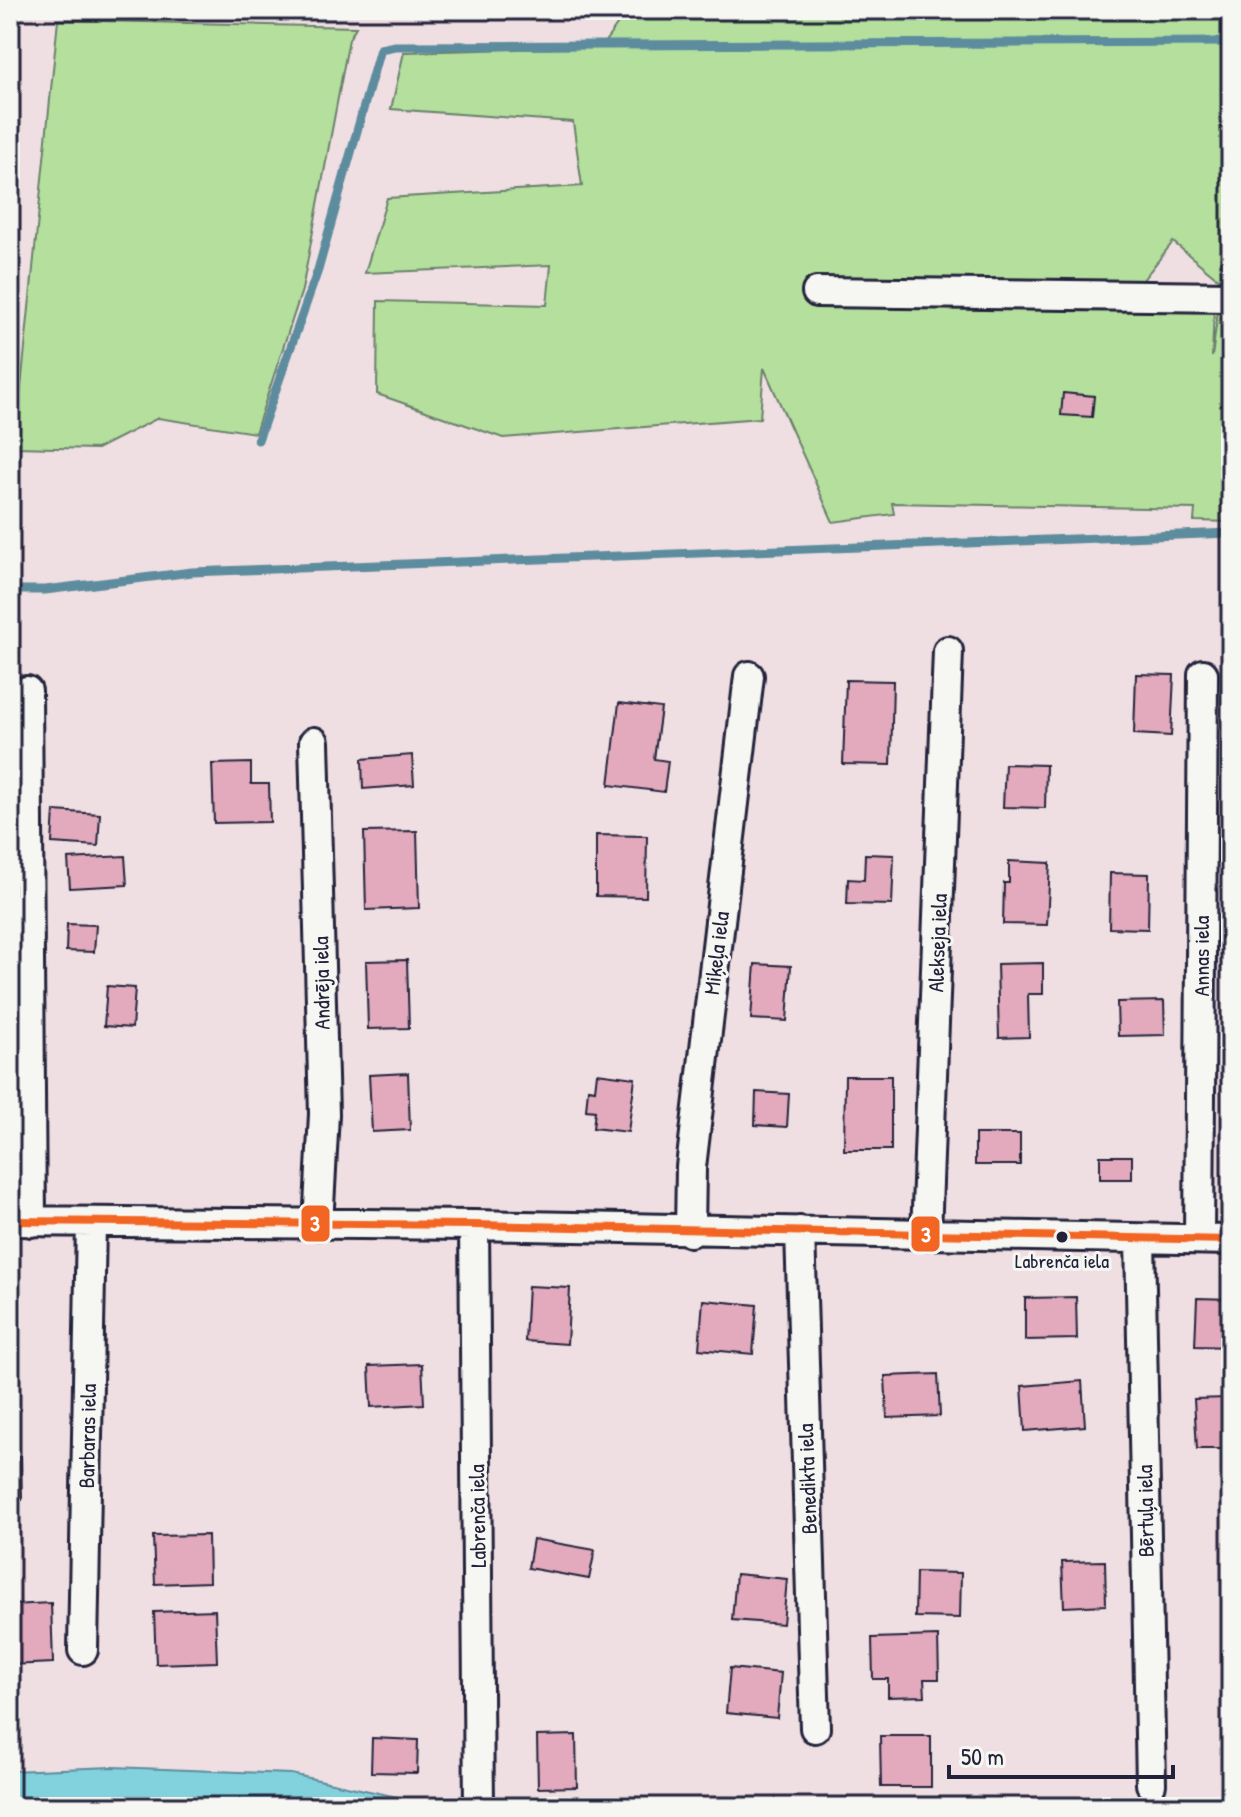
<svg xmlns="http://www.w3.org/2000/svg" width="1241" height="1817" viewBox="0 0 1241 1817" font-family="'Patrick Hand',sans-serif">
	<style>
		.green { fill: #b4df9d; stroke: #6b806c; stroke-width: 2 }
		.water { fill: #82d2de; stroke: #5c8c9d; stroke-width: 2 }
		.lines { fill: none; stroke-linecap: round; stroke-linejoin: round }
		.stream { stroke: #5c8c9d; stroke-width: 9 }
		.building { fill: #e2aabc; stroke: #22223b; stroke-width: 2 }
		.minor-casing { stroke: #22223b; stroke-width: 34 }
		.minor { stroke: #f6f6f2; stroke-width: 28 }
		.bus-1-casing { stroke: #f6f6f2; stroke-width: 14 }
		.bus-1 { stroke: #f26522; stroke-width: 8 }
		.bus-dot { fill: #22223b; stroke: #f6f6f2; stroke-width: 3 }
		.labels { text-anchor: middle; stroke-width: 6; stroke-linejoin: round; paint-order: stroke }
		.bus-label { font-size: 20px; fill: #22223b; stroke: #f6f6f2 }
		.street-label { font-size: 22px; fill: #22223b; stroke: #f6f6f2 }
		.line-badge { stroke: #f6f6f2; stroke-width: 3 }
		.badge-label { font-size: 22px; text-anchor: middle; font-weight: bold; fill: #fff }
	</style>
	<rect width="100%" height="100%" fill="#f0dfe2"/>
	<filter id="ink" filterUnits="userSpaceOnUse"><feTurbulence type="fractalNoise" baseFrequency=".0125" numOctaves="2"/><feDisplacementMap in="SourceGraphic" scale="16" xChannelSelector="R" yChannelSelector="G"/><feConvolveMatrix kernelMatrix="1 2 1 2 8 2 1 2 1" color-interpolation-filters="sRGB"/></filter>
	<g filter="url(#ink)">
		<path class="green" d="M628,10H1231V282H1222L1173,242L1142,281L1102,305L1214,308L1212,357L1218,310H1231V522L1194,521L1195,509L892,503L894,514L833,522L764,368L760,418L503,438L377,394L378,301L547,305L551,265L365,273L387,198L582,186L573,122L391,109L404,52L601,47Z
			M58,20L356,27L349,39L302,290L255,433L158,418L97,449L15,447Z"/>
		<path class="water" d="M113,1767L291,1774L443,1807L10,1806V1771Z"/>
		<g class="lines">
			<path class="stream" d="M258,440L318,270L380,49L395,46L1231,42
				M10,590H45L192,572L1231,533"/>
		</g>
		<path class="building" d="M1063,393L1094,396L1092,417L1061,415Z
			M1136,674L1174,675L1171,736L1134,734Z
			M846,680L893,681L891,765L843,764Z
			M619,703L661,708L654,759L668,761L664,792L609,785Z
			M412,755L414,785L363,789L362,759Z
			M251,763V784H269L270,822L214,823L212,764Z
			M1005,764L1046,765L1045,808L1003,807Z
			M54,811L100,814L98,846L52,843Z
			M417,831L419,908L366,910L364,832Z
			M596,835L647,836L646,897L596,896Z
			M865,854L894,855L892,905L847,904L848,879L864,880Z
			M125,856L127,885L70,888L68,859Z
			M1009,861L1050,863L1047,925L1003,924L1004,883H1009Z
			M1110,873L1149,874L1148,929L1109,928Z
			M67,924L96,925L94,952L66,951Z
			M407,960L409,1028L368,1029L366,961Z
			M1043,963V994H1028L1029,1037L999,1038L997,964Z
			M755,964L791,966L787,1021L751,1019Z
			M107,986L135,988L132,1028L104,1026Z
			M1164,1001L1165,1035L1118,1036L1117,1002Z
			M408,1073L410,1130L372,1132L369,1075Z
			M597,1073L635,1078L628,1132L593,1128L595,1111L586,1110L588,1089L595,1090Z
			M845,1076H891V1150H844Z
			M756,1092L789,1094L787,1127L755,1125Z
			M975,1134H1020V1165H975Z
			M1100,1156H1132V1179H1100Z
			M528,1286L570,1288L567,1344L525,1341Z
			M1076,1297L1077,1339L1025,1340V1298Z
			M1197,1298L1231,1299V1347L1195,1346Z
			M703,1300L757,1305L753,1354L699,1349Z
			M422,1364L424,1404L371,1407L369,1366Z
			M938,1374L940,1416L887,1418L885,1376Z
			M1082,1381L1085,1426L1025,1431L1022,1386Z
			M1227,1398L1226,1449H1197L1194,1399Z
			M10,1456H21L22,1500H10Z
			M208,1535L209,1582L155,1584L153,1536Z
			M533,1539L595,1550L589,1579L528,1568Z
			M1105,1561L1106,1605L1064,1607L1062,1562Z
			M916,1572L961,1573L960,1618L915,1617Z
			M736,1574L787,1579L783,1624L732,1620Z
			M51,1603L53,1663L10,1665V1605Z
			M215,1610L217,1662L156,1664L154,1612Z
			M938,1636L939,1679H924L925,1696L888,1697V1679H873L872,1638Z
			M730,1668L781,1673L777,1718L726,1713Z
			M576,1735L577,1787L538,1788L537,1736Z
			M880,1736H931V1787H881Z
			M372,1738L418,1740L417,1773L371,1772Z"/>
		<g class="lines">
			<g class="minor-casing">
				<path id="minor" d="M817,292L1231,297
					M27,691L31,1222
					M314,742L324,1114L318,1225
					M10,1221L474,1225L1231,1240
					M474,1225L479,1807
					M800,1231L815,1728
					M690,1232L691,1167L749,676
					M926,1235L948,651
					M1140,1239L1151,1784
					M1199,1239L1203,674
					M83,1650L91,1223"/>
			</g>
			<use href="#minor" class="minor"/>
			<g class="bus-1-casing">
				<path id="bus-1" d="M10,1221L474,1225L1231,1240"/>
			</g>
			<use href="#bus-1" class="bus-1"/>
		</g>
	</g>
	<circle class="bus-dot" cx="1062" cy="1237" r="7"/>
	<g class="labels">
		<g class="bus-label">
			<text x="1062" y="1268">Labrenča iela</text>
		</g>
		<g class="street-label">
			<text transform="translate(937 943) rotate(-88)" y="8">Alekseja iela</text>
			<text transform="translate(716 953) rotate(-83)" y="8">Miķeļa iela</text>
			<text transform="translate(1201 956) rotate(-90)" y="8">Annas iela</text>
			<text transform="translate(321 983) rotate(-91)" y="8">Andrēja iela</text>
			<text transform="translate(87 1436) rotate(-89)" y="8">Barbaras iela</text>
			<text transform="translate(807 1479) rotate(-92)" y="8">Benedikta iela</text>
			<text transform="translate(1145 1511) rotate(-91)" y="8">Bērtuļa iela</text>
			<text transform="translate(477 1516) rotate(-91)" y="8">Labrenča iela</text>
		</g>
	</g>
	<g class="line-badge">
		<rect x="300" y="1204" width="31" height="39" rx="8" fill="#f26522"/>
		<rect x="910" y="1215" width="31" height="38" rx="8" fill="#f26522"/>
	</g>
	<g class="badge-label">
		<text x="315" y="1231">3</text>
		<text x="926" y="1242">3</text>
	</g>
	<rect width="1241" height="1817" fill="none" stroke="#f6f6f2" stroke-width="40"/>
	<rect x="20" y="20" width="1201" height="1777" fill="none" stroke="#22223b" stroke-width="3" filter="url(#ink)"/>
	<path d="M949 1765v12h224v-12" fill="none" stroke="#22223b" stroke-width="4"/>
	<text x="961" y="1765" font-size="24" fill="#22223b" stroke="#f6f6f2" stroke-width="6" paint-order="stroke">50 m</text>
</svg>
